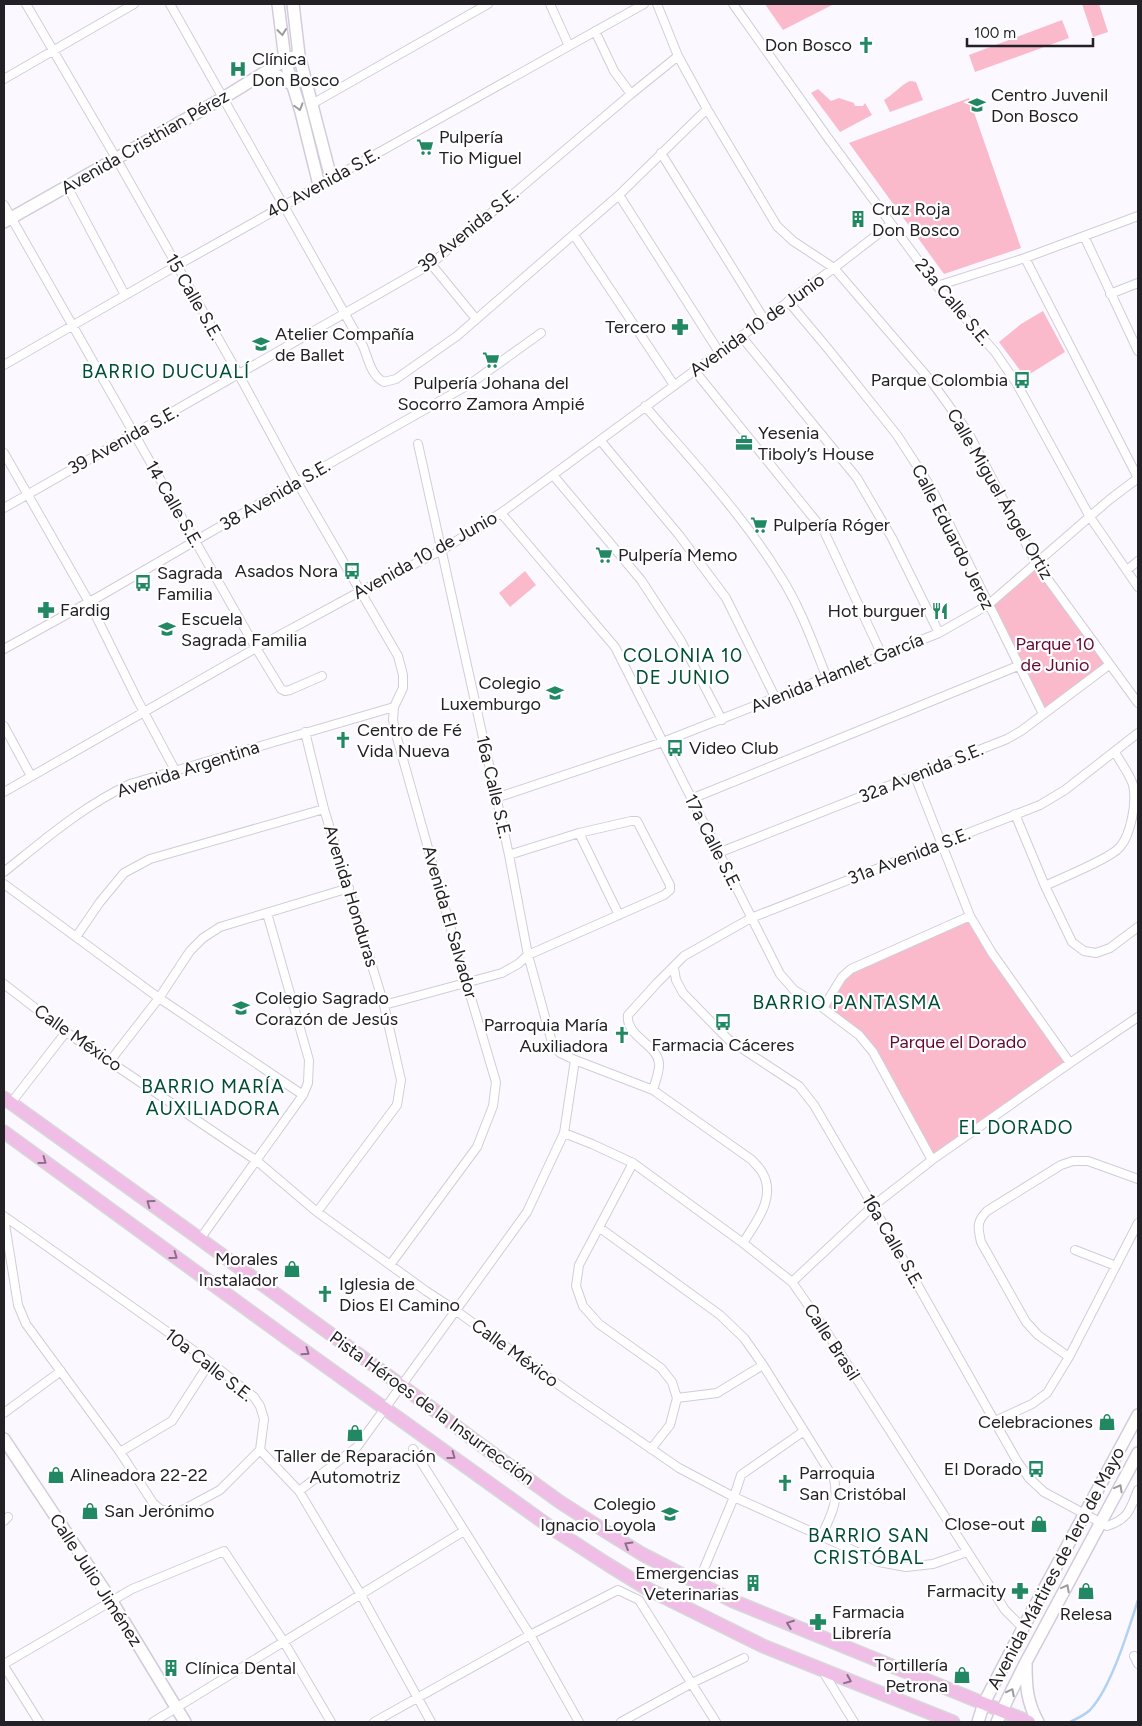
<svg xmlns="http://www.w3.org/2000/svg" width="1142" height="1726" viewBox="0 0 1142 1726" font-family="Figtree,sans-serif">
	<style>
		.green { fill: #fbbacb }
		.lines { fill: none; stroke-linecap: round; stroke-linejoin: round }
		.stream { stroke: #b1d2f4; stroke-width: 2.5 }
		.street-casing { stroke: #d2ccda; stroke-width: 10 }
		.secondary-casing { stroke: #d2ccda; stroke-width: 14 }
		.primary-casing { stroke: #d7d7d8; stroke-width: 15 }
		.street { stroke: #fff; stroke-width: 8 }
		.secondary { stroke: #fff; stroke-width: 11 }
		.primary { stroke: #f0bde6; stroke-width: 12 }
		.oneway { stroke: #9c9b9d }
		.oneway2 { stroke: #8a6f86 }
		.labels { text-anchor: middle; stroke-width: 4.5; stroke-linejoin: round; paint-order: stroke }
		.poi-label { font-size: 18px; fill: #232126; stroke: #fff; text-anchor: start }
		.street-label { font-size: 18px; fill: #232126; stroke: #fff }
		.park-label { font-size: 18px; fill: #660832; stroke: #fff }
		.neighbourhood-label { font-size: 19px; letter-spacing: 1px; fill: #004d35; stroke: #fff }
	</style>
	<rect width="100%" height="100%" fill="#fbf9ff"/>
	<path class="green" d="M765,4H834L783,30Z
		M1082,4H1099L1108,32L1093,37Z
		M1062,20L1069,38L975,72L969,55Z
		M910,81L916,82L923,100L890,112L884,100C893,95 902,84 910,81Z
		M818,89L831,101L839,98L854,103L855,106H863L865,103L872,115L840,132L811,93Z
		M969,98L1021,248L944,274L849,143Z
		M1043,311L1065,352L1025,377L999,342L1021,324Z
		M1036,563L1109,665L1043,714L988,605Z
		M525,571L536,585L510,607L499,593Z
		M970,916L1070,1063L932,1160L873,1052L823,1008L851,969Z"/>
	<g class="lines">
		<path class="stream" d="M1070,1722C1076,1719 1085,1715 1090,1710C1111,1688 1128,1631 1138,1600"/>
		<g class="street-casing">
			<path id="street" d="M26,4L116,158L239,375L297,482L398,656L403,675V688L394,707L393,720L395,731L458,954L496,1082L493,1106L477,1147L390,1265
				M170,4L363,346C368,358 371,376 384,382L396,379L457,336L619,195L707,109
				M550,4L569,46
				M657,4L678,56L707,109L777,226L793,241L834,268L931,381L968,432L1036,563L1138,703
				M733,4L828,138L937,286L995,352L1017,384L1090,517L1138,587
				M595,31L614,71L631,94
				M4,79L134,4
				M312,104L488,4
				M661,153L764,319
				M67,186L125,295
				M619,195L719,352
				M4,205L256,648L281,689L285,691L290,690L322,676
				M574,235L674,385
				M1084,236L1138,351
				M1025,258L1138,478
				M431,264L476,319
				M937,286L1025,258L1138,216
				M1110,294L1138,283
				M788,301L829,350L897,435L932,489L1043,714
				M741,336L857,478L892,538L939,633
				M4,365L176,266L644,4
				M694,370L824,531L882,655
				M645,406C691,460 742,514 779,574C800,606 813,643 827,678
				M600,440L679,535L726,598L775,697
				M418,444L509,855L528,955L553,1046L560,1053L575,1060L653,1090L752,1160C755,1164 760,1168 762,1172C777,1197 756,1222 743,1243
				M4,453L89,602L138,701L175,770
				M553,475L641,580L681,641L722,720
				M4,508L431,264L631,94L678,56
				M501,513L615,647L780,974L794,990L823,1008L859,1035L873,1052L932,1160
				M1127,570L1138,561
				M4,649L100,596L297,482L470,384L541,333
				M4,726L31,776
				M305,732L324,809L384,1005L401,1080L397,1105L317,1212
				M915,776L970,916L992,953L1070,1063
				M4,792L256,648L361,591L442,550L501,513L834,268L891,224
				M496,798L663,742L939,633L988,605L1109,500L1138,478
				M691,799L1018,666
				M1015,814L1045,886L1072,942L1084,951L1096,953L1110,948L1138,927
				M579,833L619,915
				M718,853L1007,739L1021,731L1109,665
				M4,872C44,840 83,806 130,784L394,707
				M4,884L159,998L303,1095
				M1045,886C1061,878 1110,859 1120,847C1131,834 1137,802 1133,785C1130,774 1120,762 1115,752
				M76,937L100,902L124,873L150,859L324,809
				M674,968L676,980L683,993L717,1028L729,1040L799,1086L814,1105L873,1206L1017,1461L1029,1478L1044,1492L1107,1526C1129,1519 1130,1509 1138,1490
				M4,984L66,1032L257,1161L317,1212L426,1291L455,1310L570,1393L679,1468L734,1497L879,1562L906,1567L933,1564L967,1552
				M384,1005L502,973L518,964L528,955L664,895L670,890V885L637,821H631L579,833L509,855
				M823,1008L842,977L851,969L970,916
				M110,1061L159,998L190,951L203,938L220,927L349,888
				M653,1090C655,1082 660,1071 659,1063C657,1044 625,1036 628,1015L657,983L684,956L751,918L1040,805L1065,790L1138,733
				M11,1103L66,1032
				M564,1133L592,1144L633,1163L743,1243L792,1282L824,1328L1005,1610L1023,1628
				M633,1163L579,1265L576,1286L583,1306L599,1324L661,1368L672,1382L677,1398L670,1425L651,1449
				M4,1216L210,1362L254,1397L260,1406L264,1419L260,1450
				M4,1218L18,1305L26,1324L120,1452L153,1503L160,1509L170,1512H179L220,1490L260,1450
				M600,1228L720,1315L744,1338L763,1365L834,1479C839,1502 831,1515 822,1535
				M200,1239L303,1095L308,1083L309,1060L267,913
				M1075,1250L1116,1266
				M792,1282L873,1206L932,1160L1070,1063L1138,1017
				M1069,1357L1038,1335L1026,1322L981,1242C978,1228 976,1222 987,1211L1061,1165L1073,1161H1088L1138,1179
				M677,1398L717,1393L763,1365
				M4,1413L61,1371
				M995,1421L1032,1404L1047,1393L1069,1357L1138,1223
				M413,1449L530,1635L579,1722
				M260,1450L299,1491L361,1595L431,1722
				M120,1452L172,1421L210,1362
				M299,1491L357,1447L527,1212L564,1133L575,1060
				M4,1521L8,1517
				M698,1583L734,1497L741,1475L804,1431
				M1134,1656L1138,1664
				M4,1664L132,1589L224,1551L284,1642L331,1722
				M4,1666L39,1722
				M822,1670L854,1722
				M153,1722L464,1531
				M374,1722L530,1635L618,1590L639,1600L716,1722
				M621,1722L692,1683L744,1658"/>
		</g>
		<g class="secondary-casing">
			<path id="secondary" d="M278,4L285,60L301,112L319,185
				M293,4L299,55L331,178
				M261,75L278,76L293,85
				M4,222L223,98L285,60L299,55
				M4,1439L111,1600L185,1722
				M1026,1664C1026,1687 1027,1702 1038,1722
				M978,1722L984,1703L1023,1628L1138,1415
				M997,1722L1008,1698L1026,1662L1138,1453"/>
		</g>
		<g class="primary-casing">
			<path id="primary" d="M4,1098L200,1239L402,1386L481,1445L560,1502L605,1531L642,1554L733,1601L1029,1722
				M4,1132L288,1339L553,1529L607,1564L646,1588L763,1646L953,1722"/>
		</g>
		<use href="#street" class="street"/>
		<use href="#secondary" class="secondary"/>
		<use href="#primary" class="primary"/>
	</g>
	<defs><path id="oneway-chevron" d="M-2-3.5L2.5 0L-2 3.5" fill="none" stroke-width="1.6" stroke-linecap="round" stroke-linejoin="round" transform="scale(1.25)"/></defs>
	<g class="oneway">
		<use href="#oneway-chevron" transform="translate(282 32) rotate(83)"/>
		<use href="#oneway-chevron" transform="translate(299 107) rotate(74)"/>
		<use href="#oneway-chevron" transform="translate(1119 1488) rotate(-61)"/>
		<use href="#oneway-chevron" transform="translate(1066 1588) rotate(-62)"/>
		<use href="#oneway-chevron" transform="translate(1011 1692) rotate(-63)"/>
	</g>
	<g class="oneway2">
		<use href="#oneway-chevron" transform="translate(43 1161) rotate(36)"/>
		<use href="#oneway-chevron" transform="translate(150 1203) rotate(-144)"/>
		<use href="#oneway-chevron" transform="translate(174 1256) rotate(36)"/>
		<use href="#oneway-chevron" transform="translate(306 1352) rotate(35)"/>
		<use href="#oneway-chevron" transform="translate(452 1456) rotate(36)"/>
		<use href="#oneway-chevron" transform="translate(628 1545) rotate(-149)"/>
		<use href="#oneway-chevron" transform="translate(790 1624) rotate(-159)"/>
		<use href="#oneway-chevron" transform="translate(848 1680) rotate(22)"/>
	</g>
	<defs>
		<g id="church-bare" transform="scale(1.35)"><path d="M-1.2-6h2.4v3.5h3.3v2.4h-3.3V6h-2.4V-.1h-3.3v-2.4h3.3Z" fill="#228863" stroke="#fff" stroke-width="2.5" paint-order="stroke"/></g>
		<g id="hospital-bare" transform="scale(1.35)"><path d="M-5-5h3v3.5h4V-5h3V5h-3V1.5h-4V5h-3Z" fill="#228863" stroke="#fff" stroke-width="2.5" paint-order="stroke"/></g>
		<g id="school-bare" transform="scale(1.35)"><path d="M0-5L7-2L0 1L-7-2ZM-4 1L0 2.5L4 1V4Q0 6-4 4Z" fill="#228863" stroke="#fff" stroke-width="2.5" paint-order="stroke"/></g>
		<g id="supermarket-bare" transform="scale(1.35)"><path d="M-6-5.5h2.5l.6 2H6L4.5 2H-2.5L-4.4-4H-6ZM-1.5 3.2a1.3 1.3 0 1 0 .1 0ZM3 3.2a1.3 1.3 0 1 0 .1 0Z" fill="#228863" stroke="#fff" stroke-width="2.5" paint-order="stroke"/></g>
		<g id="building-bare" transform="scale(1.35)"><path d="M-4-6H4V6H1V3H-1V6H-4ZM-2.5-4.3h1.7v1.8h-1.7ZM.8-4.3h1.7v1.8H.8ZM-2.5-1h1.7V.8h-1.7ZM.8-1h1.7V.8H.8Z" fill="#228863" stroke="#fff" stroke-width="2.5" paint-order="stroke"/></g>
		<g id="pharmacy-bare" transform="scale(1.35)"><path d="M-2-6h4v4h4v4h-4v4h-4v-4h-4v-4h4Z" fill="#228863" stroke="#fff" stroke-width="2.5" paint-order="stroke"/></g>
		<g id="bus-bare" transform="scale(1.35)"><path d="M-5-6H5V4H4V6H2V4H-2V6H-4V4H-5ZM-3.5-4V0h7V-4ZM-3.5 1.2v1.5H-2V1.2ZM2 1.2v1.5H3.5V1.2Z" fill="#228863" stroke="#fff" stroke-width="2.5" paint-order="stroke"/></g>
		<g id="office-bare" transform="scale(1.35)"><path d="M-6-3h4V-5.5h4V-3h4V5H-6ZM-1-4.5V-3h2v-1.5ZM-6 0V1H6V0Z" fill="#228863" stroke="#fff" stroke-width="2.5" paint-order="stroke"/></g>
		<g id="restaurant-bare" transform="scale(1.35)"><path d="M-5-6h1v4h1v-4h1v4h1v-4h1v5L-1.5 .5V6h-2V.5L-5-1ZM5-6V6H3V1.5H1.5Q1.5-4 5-6Z" fill="#228863" stroke="#fff" stroke-width="2.5" paint-order="stroke"/></g>
		<g id="shop-bare" transform="scale(1.35)"><path d="M-5-2.5h2.3a2.7 3.5 0 0 1 5.4 0H5L5.5 6h-11ZM-1.5-2.5h3a1.5 2.3 0 0 0-3 0Z" fill="#228863" stroke="#fff" stroke-width="2.5" paint-order="stroke"/></g>
	</defs>
	<g fill-rule="evenodd">
		<use href="#church-bare" x="866" y="45"/>
		<use href="#hospital-bare" x="238" y="69"/>
		<use href="#school-bare" x="977" y="105"/>
		<use href="#supermarket-bare" x="425" y="147"/>
		<use href="#building-bare" x="858" y="219"/>
		<use href="#pharmacy-bare" x="680" y="327"/>
		<use href="#school-bare" x="261" y="344"/>
		<use href="#supermarket-bare" x="491" y="360"/>
		<use href="#bus-bare" x="1022" y="380"/>
		<use href="#office-bare" x="744" y="443"/>
		<use href="#supermarket-bare" x="759" y="525"/>
		<use href="#supermarket-bare" x="604" y="555"/>
		<use href="#bus-bare" x="352" y="571"/>
		<use href="#bus-bare" x="143" y="583"/>
		<use href="#pharmacy-bare" x="46" y="610"/>
		<use href="#restaurant-bare" x="940" y="611"/>
		<use href="#school-bare" x="167" y="629"/>
		<use href="#school-bare" x="555" y="693"/>
		<use href="#church-bare" x="343" y="740"/>
		<use href="#bus-bare" x="675" y="748"/>
		<use href="#school-bare" x="241" y="1008"/>
		<use href="#bus-bare" x="723" y="1022"/>
		<use href="#church-bare" x="622" y="1035"/>
		<use href="#shop-bare" x="292" y="1269"/>
		<use href="#church-bare" x="325" y="1294"/>
		<use href="#shop-bare" x="1107" y="1422"/>
		<use href="#shop-bare" x="355" y="1433"/>
		<use href="#bus-bare" x="1036" y="1469"/>
		<use href="#shop-bare" x="56" y="1475"/>
		<use href="#church-bare" x="785" y="1483"/>
		<use href="#shop-bare" x="90" y="1511"/>
		<use href="#school-bare" x="670" y="1514"/>
		<use href="#shop-bare" x="1039" y="1524"/>
		<use href="#building-bare" x="753" y="1583"/>
		<use href="#pharmacy-bare" x="1020" y="1591"/>
		<use href="#shop-bare" x="1086" y="1591"/>
		<use href="#pharmacy-bare" x="818" y="1622"/>
		<use href="#building-bare" x="171" y="1668"/>
		<use href="#shop-bare" x="962" y="1675"/>
	</g>
	<g class="labels">
		<g class="poi-label">
			<text x="852" y="51" text-anchor="end">Don Bosco</text>
			<text x="252" y="65">Clínica<tspan x="252" dy="21">Don Bosco</tspan></text>
			<text x="991" y="101">Centro Juvenil<tspan x="991" dy="21">Don Bosco</tspan></text>
			<text x="439" y="143">Pulpería<tspan x="439" dy="21">Tio Miguel</tspan></text>
			<text x="872" y="215">Cruz Roja<tspan x="872" dy="21">Don Bosco</tspan></text>
			<text x="666" y="333" text-anchor="end">Tercero</text>
			<text x="275" y="340">Atelier Compañía<tspan x="275" dy="21">de Ballet</tspan></text>
			<text x="1008" y="386" text-anchor="end">Parque Colombia</text>
			<text x="491" y="389" text-anchor="middle">Pulpería Johana del<tspan x="491" dy="21">Socorro Zamora Ampié</tspan></text>
			<text x="758" y="439">Yesenia<tspan x="758" dy="21">Tiboly’s House</tspan></text>
			<text x="773" y="531">Pulpería Róger</text>
			<text x="618" y="561">Pulpería Memo</text>
			<text x="338" y="577" text-anchor="end">Asados Nora</text>
			<text x="157" y="579">Sagrada<tspan x="157" dy="21">Familia</tspan></text>
			<text x="60" y="616">Fardig</text>
			<text x="926" y="617" text-anchor="end">Hot burguer</text>
			<text x="181" y="625">Escuela<tspan x="181" dy="21">Sagrada Familia</tspan></text>
			<text x="541" y="689" text-anchor="end">Colegio<tspan x="541" dy="21">Luxemburgo</tspan></text>
			<text x="357" y="736">Centro de Fé<tspan x="357" dy="21">Vida Nueva</tspan></text>
			<text x="689" y="754">Video Club</text>
			<text x="255" y="1004">Colegio Sagrado<tspan x="255" dy="21">Corazón de Jesús</tspan></text>
			<text x="608" y="1031" text-anchor="end">Parroquia María<tspan x="608" dy="21">Auxiliadora</tspan></text>
			<text x="723" y="1051" text-anchor="middle">Farmacia Cáceres</text>
			<text x="278" y="1265" text-anchor="end">Morales<tspan x="278" dy="21">Instalador</tspan></text>
			<text x="339" y="1290">Iglesia de<tspan x="339" dy="21">Dios El Camino</tspan></text>
			<text x="1093" y="1428" text-anchor="end">Celebraciones</text>
			<text x="355" y="1462" text-anchor="middle">Taller de Reparación<tspan x="355" dy="21">Automotriz</tspan></text>
			<text x="1022" y="1475" text-anchor="end">El Dorado</text>
			<text x="799" y="1479">Parroquia<tspan x="799" dy="21">San Cristóbal</tspan></text>
			<text x="70" y="1481">Alineadora 22-22</text>
			<text x="656" y="1510" text-anchor="end">Colegio<tspan x="656" dy="21">Ignacio Loyola</tspan></text>
			<text x="104" y="1517">San Jerónimo</text>
			<text x="1025" y="1530" text-anchor="end">Close-out</text>
			<text x="739" y="1579" text-anchor="end">Emergencias<tspan x="739" dy="21">Veterinarias</tspan></text>
			<text x="1006" y="1597" text-anchor="end">Farmacity</text>
			<text x="832" y="1618">Farmacia<tspan x="832" dy="21">Librería</tspan></text>
			<text x="1086" y="1620" text-anchor="middle">Relesa</text>
			<text x="948" y="1671" text-anchor="end">Tortillería<tspan x="948" dy="21">Petrona</tspan></text>
			<text x="185" y="1674">Clínica Dental</text>
		</g>
		<g class="street-label">
			<text transform="translate(145 142) rotate(-30)" y="6">Avenida Cristhian Pérez</text>
			<text transform="translate(323 183) rotate(-29)" y="6">40 Avenida S.E.</text>
			<text transform="translate(468 230) rotate(-39)" y="6">39 Avenida S.E.</text>
			<text transform="translate(194 297) rotate(60)" y="6">15 Calle S.E.</text>
			<text transform="translate(953 302) rotate(50)" y="6">23a Calle S.E.</text>
			<text transform="translate(757 325) rotate(-36)" y="6">Avenida 10 de Junio</text>
			<text transform="translate(123 440) rotate(-29)" y="6">39 Avenida S.E.</text>
			<text transform="translate(1000 494) rotate(60)" y="6">Calle Miguel Ángel Ortiz</text>
			<text transform="translate(275 495) rotate(-30)" y="6">38 Avenida S.E.</text>
			<text transform="translate(174 504) rotate(60)" y="6">14 Calle S.E.</text>
			<text transform="translate(953 537) rotate(63)" y="6">Calle Eduardo Jerez</text>
			<text transform="translate(425 555) rotate(-29)" y="6">Avenida 10 de Junio</text>
			<text transform="translate(837 673) rotate(-22)" y="6">Avenida Hamlet García</text>
			<text transform="translate(188 769) rotate(-18)" y="6">Avenida Argentina</text>
			<text transform="translate(921 773) rotate(-22)" y="6">32a Avenida S.E.</text>
			<text transform="translate(494 787) rotate(77)" y="6">16a Calle S.E.</text>
			<text transform="translate(713 842) rotate(63)" y="6">17a Calle S.E.</text>
			<text transform="translate(909 856) rotate(-21)" y="6">31a Avenida S.E.</text>
			<text transform="translate(351 896) rotate(73)" y="6">Avenida Honduras</text>
			<text transform="translate(450 922) rotate(74)" y="6">Avenida El Salvador</text>
			<text transform="translate(78 1038) rotate(35)" y="6">Calle México</text>
			<text transform="translate(893 1241) rotate(60)" y="6">16a Calle S.E.</text>
			<text transform="translate(832 1342) rotate(57)" y="6">Calle Brasil</text>
			<text transform="translate(515 1353) rotate(36)" y="6">Calle México</text>
			<text transform="translate(209 1365) rotate(38)" y="6">10a Calle S.E.</text>
			<text transform="translate(432 1408) rotate(36)" y="6">Pista Héroes de la Insurrección</text>
			<text transform="translate(1056 1568) rotate(-62)" y="6">Avenida Mártires de 1ero de Mayo</text>
			<text transform="translate(96 1580) rotate(57)" y="6">Calle Julio Jiménez</text>
		</g>
		<g class="park-label">
			<text x="1055" y="650">Parque 10<tspan x="1055" dy="21">de Junio</tspan></text>
			<text x="958" y="1048">Parque el Dorado</text>
		</g>
		<g class="neighbourhood-label">
			<text x="166" y="378">BARRIO DUCUALÍ</text>
			<text x="683" y="662">COLONIA 10<tspan x="683" dy="22">DE JUNIO</tspan></text>
			<text x="847" y="1009">BARRIO PANTASMA</text>
			<text x="213" y="1093">BARRIO MARÍA<tspan x="213" dy="22">AUXILIADORA</tspan></text>
			<text x="1016" y="1134">EL DORADO</text>
			<text x="869" y="1542">BARRIO SAN<tspan x="869" dy="22">CRISTÓBAL</tspan></text>
		</g>
	</g>
	<rect width="1142" height="1726" fill="none" stroke="#232126" stroke-width="10"/>
	<path d="M967 38v8h126v-8" fill="none" stroke="#232126" stroke-width="2.5"/>
	<text x="974" y="38" font-size="15" fill="#232126" stroke="#ffffff" stroke-width="4" paint-order="stroke">100 m</text>
</svg>
